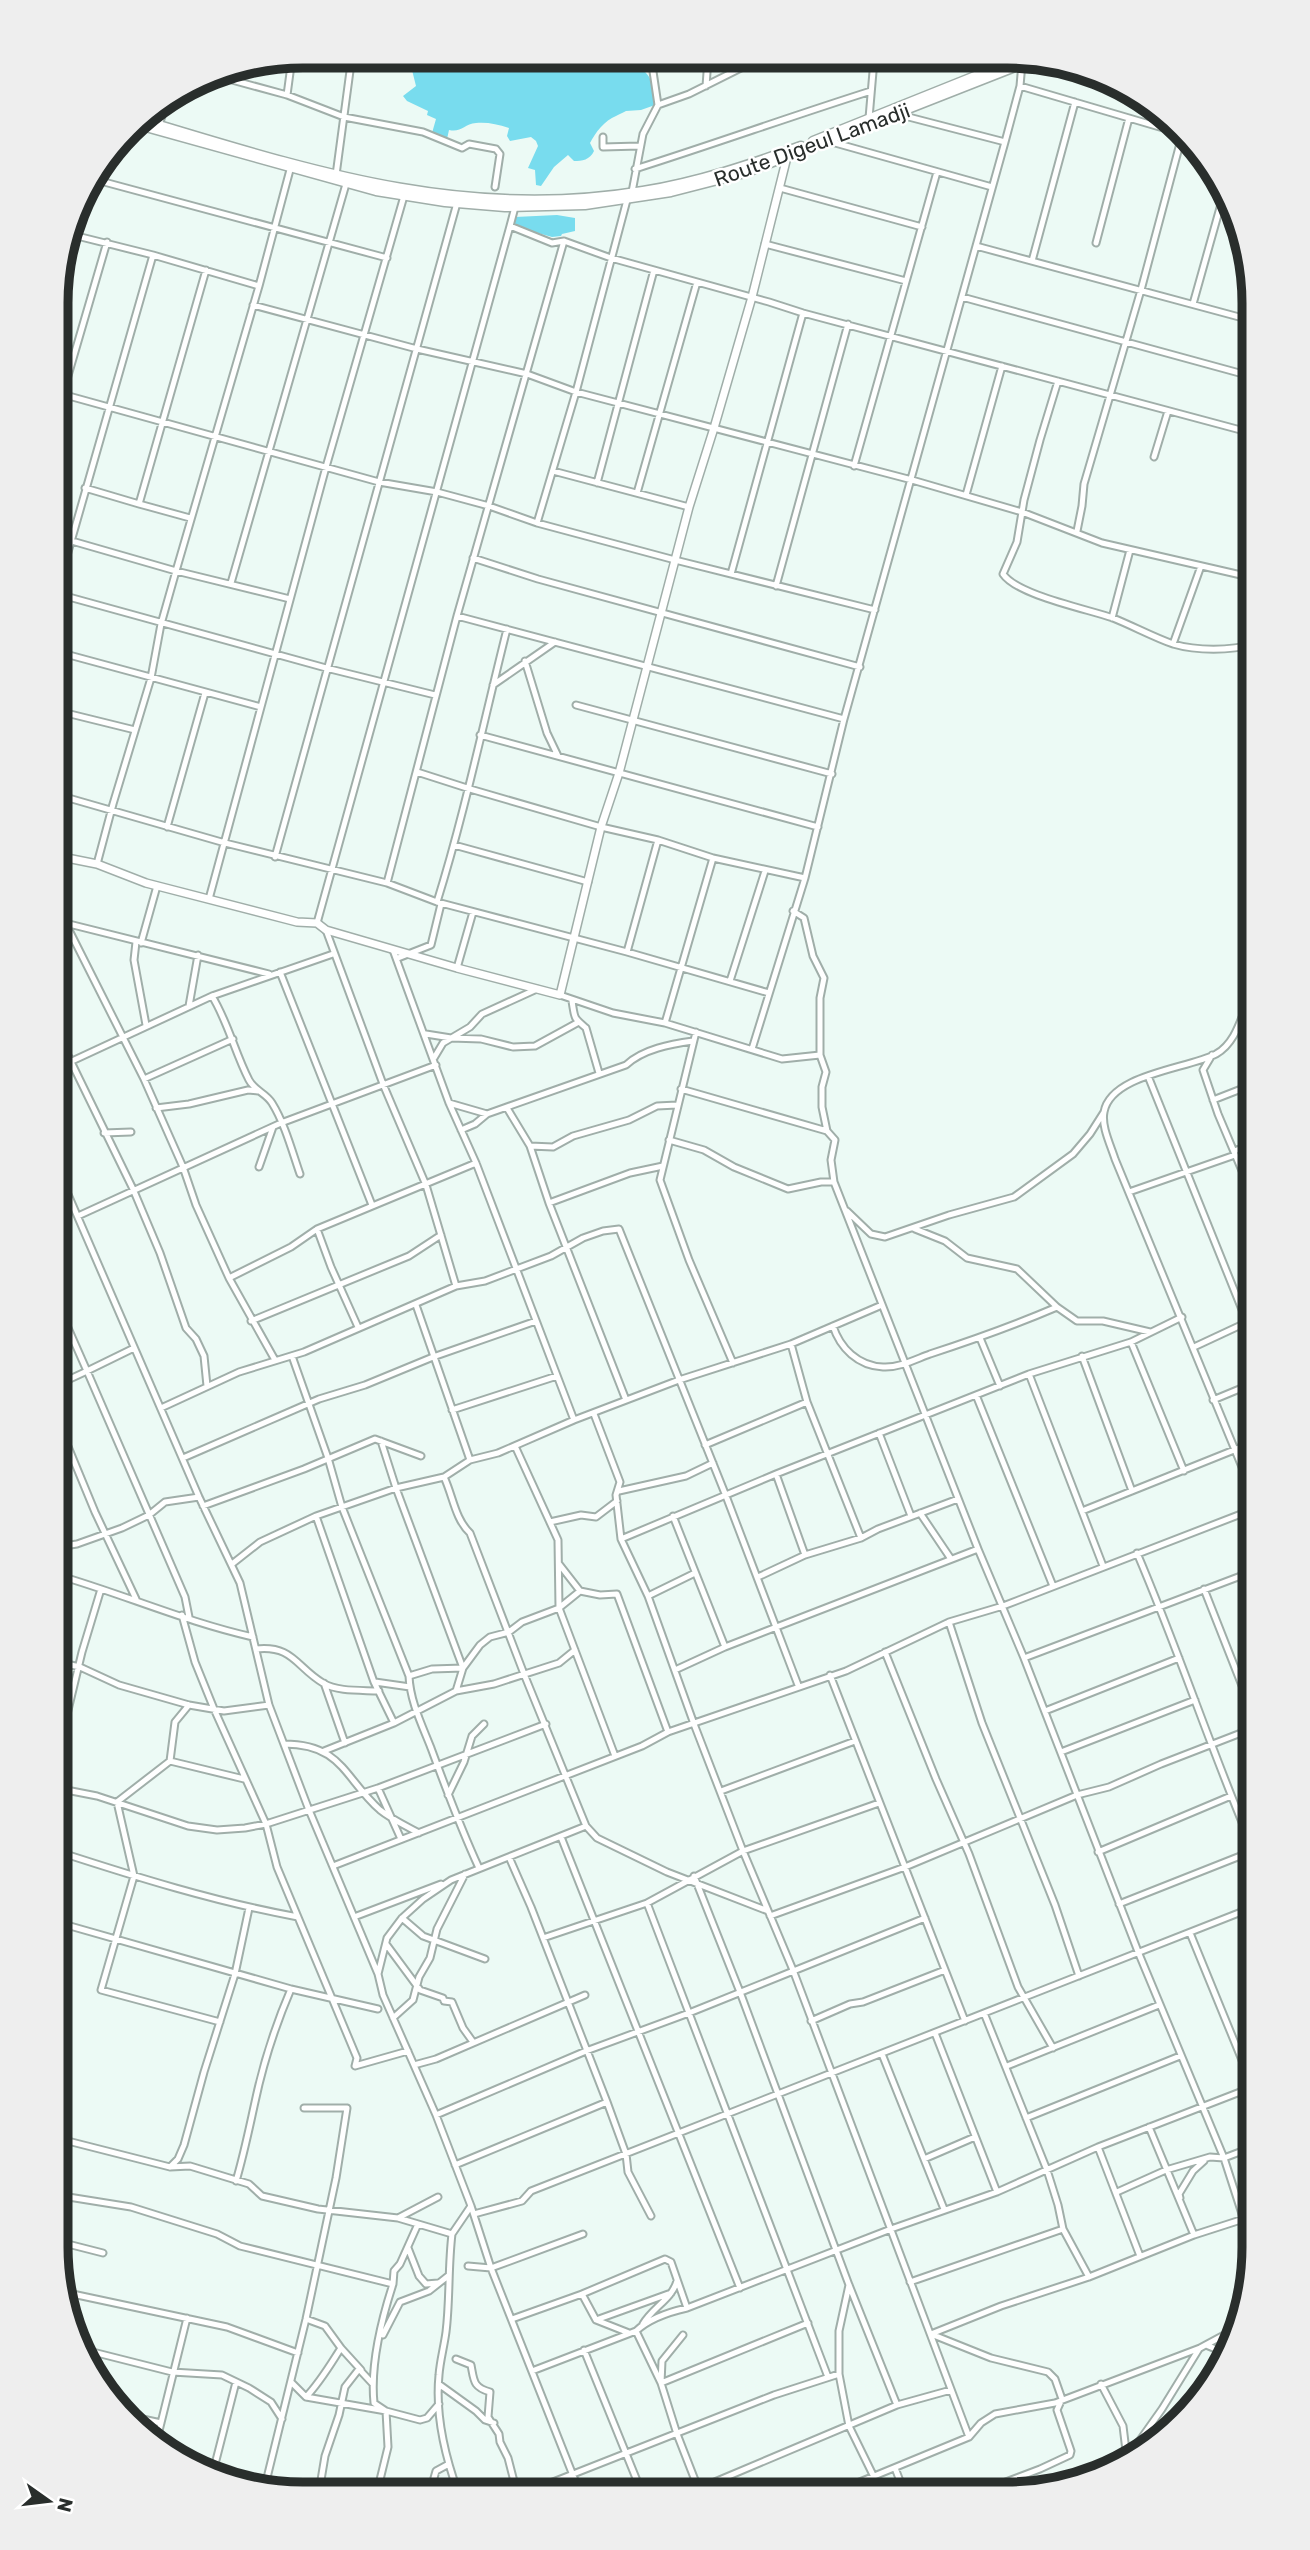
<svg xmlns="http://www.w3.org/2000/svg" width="1310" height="2550" viewBox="0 0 1310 2550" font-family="Rubik,sans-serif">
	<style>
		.water { fill: #78dcee }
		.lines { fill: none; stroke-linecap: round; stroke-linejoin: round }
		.minor-casing { stroke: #a0aea9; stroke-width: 9 }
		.tertiary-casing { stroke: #a0aea9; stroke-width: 10 }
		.secondary-casing { stroke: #a0aea9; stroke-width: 11 }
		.minor { stroke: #fff; stroke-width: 5 }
		.tertiary { stroke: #fff; stroke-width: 7 }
		.secondary { stroke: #fff; stroke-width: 8 }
		.labels { text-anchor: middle; stroke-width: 5; stroke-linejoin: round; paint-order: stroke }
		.street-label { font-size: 21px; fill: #292e2c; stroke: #fff }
		.rim { fill: none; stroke: #292e2c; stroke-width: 9 }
	</style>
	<rect width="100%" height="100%" fill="#ecfaf5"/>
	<path class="water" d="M412,57L633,58L638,68C654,74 653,90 655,105L641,110L626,111C623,113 619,114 616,116C605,120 595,133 590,143L594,151C590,160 582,161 574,161L568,155L554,167L541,186L536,185L535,170L528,168L538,146L536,141L531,137L510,141L507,136L509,128C497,124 487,122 476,123C464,124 461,133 449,130L447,139L432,133L436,119L427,115L428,111L407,101L403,96L416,86L410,62Z
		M557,215L575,218V231L562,234L561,236L552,237L513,226L515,217Z"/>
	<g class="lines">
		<g class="minor-casing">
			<path id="minor" d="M210,74L287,95L344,117L423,132L462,148L469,144L496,149L500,154L495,187
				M235,80L236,69
				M706,86L708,59
				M1020,86L1180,133
				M287,95L292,58
				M658,105L689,94L759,59
				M897,114L1005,142
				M869,118L874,60
				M159,125L167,101
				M603,137V147L639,146
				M828,141L992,187
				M635,169C714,144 792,116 871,91
				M336,175L352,56
				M93,179L387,258
				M780,188L922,227
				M632,192L643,134L658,105L651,58
				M515,207L510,226L552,243L564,241L611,258L769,302L803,313L1248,432L1254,426
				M69,234L153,255
				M1096,243L1129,118
				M765,244L906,281
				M976,246L1254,321
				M1032,261L1075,102
				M962,297L1254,377
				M1193,304L1223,197
				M253,305L417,349L527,374L576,392L912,480L1022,512L1102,543L1254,578
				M1058,381L1040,440L1024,500L1017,542L1003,574C1017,595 1087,609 1113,618C1133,626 1153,637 1173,644C1197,651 1230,651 1254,644
				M58,393L379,482L437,492L489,506L537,523L675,560L875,610
				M58,410L107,242
				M1154,457L1168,411
				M854,466L937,172
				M553,471L689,507
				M597,483L654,270
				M85,488L139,504
				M637,493L697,282
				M966,495L1002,366
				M190,518L139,504L206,270
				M537,523L576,392L627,200
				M1077,531L1082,506L1084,484L1141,290L1182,136
				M58,537L176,571L290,599
				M473,558L538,579L860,667
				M731,574L803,313
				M231,583L346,184
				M776,586L848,324
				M58,587L153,255L259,286
				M58,594L326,668L435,695
				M457,616L844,719
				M1112,618L1130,550
				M1173,644L1201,566
				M58,652L261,707
				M525,661L547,733L558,756
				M493,685L555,642
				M576,705L832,774
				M58,711L135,730
				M480,735L818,827
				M417,772L470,789L601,827L658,840L713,858L805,878
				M58,795L225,843L387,883L437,902L627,952L769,993
				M167,827L205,693
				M454,845L588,882
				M275,857L457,203
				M97,864L113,804L151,678L161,624L176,571L259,286L291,166
				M387,883L457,616L564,241
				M209,899L326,467L404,196
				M437,902C465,812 484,720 507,629
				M793,911L804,918L813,956L824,978L820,998V1055L826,1072L822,1087V1107L827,1131L835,1140L831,1160L834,1182L978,1549L1024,1658L1139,1954L1224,2158L1244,2220L1247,2264L1251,2272
				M57,921L269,974
				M317,923L510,226
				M57,929L66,924L144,1079L183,1167L196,1205L229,1278L275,1360
				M326,930L383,1084L426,1185L456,1286
				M136,942L134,960L146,1025
				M141,943L157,886
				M393,950L449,1103L476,1163L574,1420
				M627,952L658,840
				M398,958L431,945L441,904
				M457,968L473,912
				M280,972L372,1205
				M730,981L765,871
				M560,995L613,1013L665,1023L782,1059L820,1055
				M212,996C228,1022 235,1053 249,1080C255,1091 266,1093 272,1103C285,1124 292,1151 300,1174
				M572,1001C575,1019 573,1017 586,1028L599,1073
				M189,1006L198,955
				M665,1023L713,858
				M696,1032L660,1180L689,1260L733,1363
				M57,1033L133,1189L160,1253L186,1328L196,1339L204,1356L207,1386
				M426,1034L451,1038L481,1039L513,1047L535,1046L577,1023
				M752,1049L805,878L844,719L1005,142L1020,86L1022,63
				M1212,1055L1203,1070L1218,1114L1254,1199
				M434,1058L443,1043L470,1027L482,1014L537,989
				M57,1068L212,996L333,954
				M1148,1076L1247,1322
				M144,1079L233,1039
				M681,1089L827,1131
				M1213,1100L1254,1084
				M449,1103L487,1114
				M156,1108L189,1104L248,1090L258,1091
				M507,1108L530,1146L549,1203L626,1400
				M461,1130L475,1124L487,1114L626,1065C643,1049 671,1044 693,1041
				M104,1133L131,1132
				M669,1140L704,1150L734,1167L788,1189L821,1182H834
				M530,1146L553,1147L573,1136L629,1120L657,1106L677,1105
				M1234,1151L1254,1144
				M259,1167L273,1127
				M57,1169L199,1497L240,1583L269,1705L309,1810L378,1974L383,1995L436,2115L471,2206L491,2268L580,2493
				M1129,1192L1235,1155
				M549,1203L630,1173L663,1166
				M847,1211L871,1234L885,1237L949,1215L1014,1197L1073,1154L1090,1134L1104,1112
				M57,1212L72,1206
				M78,1216L281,1123L436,1065
				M317,1229L331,1267L358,1327
				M915,1229L945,1241L967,1258L1017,1269L1057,1307L1077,1321H1103L1150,1332
				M229,1278L291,1247L317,1229L476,1163
				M57,1303L87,1371L134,1348
				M416,1305L470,1460
				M251,1321L409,1256L441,1235
				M833,1326C840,1348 858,1366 883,1367C899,1368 916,1359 930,1354C973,1340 1015,1325 1057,1307
				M980,1338L1000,1386
				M1131,1342L1184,1471
				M791,1344L807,1402L861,1538
				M1194,1347L1254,1319
				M292,1356L328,1458L342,1507L409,1676C410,1701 422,1725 431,1748C446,1789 461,1829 479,1868
				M1082,1356L1132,1491
				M1029,1374L1103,1566
				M57,1385L87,1371L185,1597L189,1617
				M976,1395L1053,1586
				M1213,1400L1254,1383
				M161,1408L239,1372L304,1352L456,1286L485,1281L551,1256L583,1238L603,1231L619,1229L726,1496L798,1685
				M452,1410L557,1376
				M594,1414L620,1482L616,1495L621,1539L648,1596L694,1724L743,1851L793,1970L969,2437
				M57,1420L95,1512L136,1599
				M879,1433L911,1516
				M381,1441L396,1488L463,1668L456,1691
				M705,1445L807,1402
				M515,1446L558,1540L559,1608L615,1756
				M183,1458L319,1399L365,1385L433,1357L536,1321
				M776,1474L805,1555
				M444,1477C453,1496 455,1519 470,1533L524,1674L586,1826L597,1838L667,1872L768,1911
				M619,1491L686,1476L713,1463
				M1254,1496L1115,1159C1111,1146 1101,1126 1104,1112C1111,1074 1187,1069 1216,1054C1239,1041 1242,1010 1254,989
				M203,1506L304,1469L375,1439L421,1456
				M1082,1511L1254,1442
				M920,1513L951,1559
				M316,1516L374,1682L394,1723
				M673,1516L725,1647
				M550,1522L581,1515L596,1517L617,1501
				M621,1539L776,1474L1029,1374L1131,1342L1182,1317
				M57,1547L77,1544L122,1528L149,1515L165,1502L199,1497
				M1137,1553C1179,1651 1212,1753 1254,1851
				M232,1564L260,1542L316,1516L396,1488L444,1477L470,1460L498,1453L574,1420L679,1380L791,1344L882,1305
				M57,1575C123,1594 186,1622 253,1637
				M758,1577L805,1555L861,1538L878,1529L958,1499
				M1204,1589L1254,1716
				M580,1591L600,1595L617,1594L668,1732
				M648,1596L695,1573
				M182,1615L195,1662L214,1709L266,1824L277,1867L357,2058L355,2066L408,2051
				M949,1622L982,1723L1055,1905L1079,1976
				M256,1649C293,1645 296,1667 323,1683C338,1692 361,1690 379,1691
				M885,1652L936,1779L969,1854L1018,1987L1053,2048
				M1024,1658L1254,1571
				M57,1662L80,1667L119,1685L189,1705L224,1711L269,1705
				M675,1670L725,1647L978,1549
				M830,1675L965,2021
				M409,1676L432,1669L463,1668L480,1645L490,1637L509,1632L522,1622L559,1608L580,1591L559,1564
				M375,1682L410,1687
				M324,1683L345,1743
				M189,1705L175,1722L170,1761L117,1802L134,1876L101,1990L220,2022
				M1045,1711L1179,1658
				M284,1744C342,1744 344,1778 380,1810C391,1819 406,1826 419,1833
				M324,1751L394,1723L456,1691L494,1684L559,1663L575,1650
				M1061,1752L1195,1700
				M57,1756L82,1652L101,1589
				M170,1761L244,1779
				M56,1788L97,1796L188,1826L217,1830L245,1828L266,1824L378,1788L546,1724
				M378,1788L401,1839
				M721,1791L855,1741
				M448,1795L464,1762L472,1736L484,1724
				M561,1837L740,2288
				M56,1851C136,1877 216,1902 298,1917
				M1098,1852L1231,1796
				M509,1857L531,1907L607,2102L626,2154L628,2172L651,2216
				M333,1866L642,1746L668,1732L846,1671L949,1622L1003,1606L1254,1509
				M694,1876L740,1992L849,2285L897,2405
				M647,1903L828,2377
				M1119,1904L1253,1851
				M1242,1912L1254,1942
				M770,1916L905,1867L1077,1795L1109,1787L1161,1764L1254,1728
				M354,1917L441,1884
				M402,1918L423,1936L485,1959
				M56,1922L291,1989L378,2009
				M1190,1933L1253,2087
				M543,1938L647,1903L743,1851L879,1803
				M386,1944L420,1990L443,1998L444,2001L452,2002L463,2028L473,2042
				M378,1974L387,1938L402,1918L423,1899L451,1880L586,1826
				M984,2013L1047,2170L1058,2205L1063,2229L1089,2277
				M393,2018L413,2000L419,1977L430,1958L437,1929L465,1874
				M811,2021L850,2004L863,2002L945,1970
				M935,2033L997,2192
				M882,2054L944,2209
				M414,2065L436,2059L585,1995
				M1007,2066L1159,2005
				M56,2076H61
				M436,2115L586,2051L689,2013L925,1918
				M1026,2118L1180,2056
				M1149,2127L1194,2235
				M56,2138L170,2167L190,2166L249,2184L262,2196L318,2209L398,2218L438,2197
				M1098,2147L1140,2256
				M924,2159L975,2137
				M455,2165L607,2102
				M170,2167L178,2159L184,2145L204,2072L235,1974L249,1908
				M236,2181C244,2154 249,2129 255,2102C263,2064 276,2024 291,1989
				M1117,2192L1166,2170L1210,2157L1224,2158L1253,2147
				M56,2195L131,2207L217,2234L240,2246L393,2284C381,2321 370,2364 374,2403L386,2411L388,2447L377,2492
				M1180,2198L1179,2194L1193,2171L1204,2161
				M474,2214L522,2201L531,2191L1254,1907
				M398,2218L452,2234C448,2267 450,2300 446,2332C444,2347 440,2361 439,2375C435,2415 445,2456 458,2492
				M452,2234L471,2206
				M56,2241L103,2253
				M408,2248L419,2276L426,2284L438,2283
				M468,2266L491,2268L583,2234
				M910,2282L1063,2229
				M393,2284L394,2271L400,2264L418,2224
				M849,2285L839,2331V2374L849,2426L874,2477
				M63,2292L227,2327L298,2353
				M582,2294L596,2320L629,2333
				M306,2319L325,2326L341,2348
				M512,2319L582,2294L665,2259L671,2262L687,2308
				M596,2320L671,2293
				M643,2324C652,2308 672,2299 677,2281
				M636,2331L661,2383L677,2434L700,2493
				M931,2334L1001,2306L1089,2277L1194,2235L1253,2216
				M931,2334L991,2358L1048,2372L1055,2379L1062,2399L1057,2410L1071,2451L1070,2455L1040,2469L974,2494
				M383,2335L400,2302L429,2291L448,2276
				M683,2335L662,2361L661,2383L808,2323
				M1206,2345L1228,2354
				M85,2350L172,2372L222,2375L249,2388L271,2402L282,2419
				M584,2350L642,2493
				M456,2359L471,2365C474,2381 473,2387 490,2392L488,2417L499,2434L500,2442L508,2458L517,2493
				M532,2371L636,2331C650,2318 669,2312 687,2308L891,2229L997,2192L1098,2147L1253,2087
				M291,2382L306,2397C321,2381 330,2365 341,2348L361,2370
				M1101,2384L1123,2426L1127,2459
				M439,2388L440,2385L476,2411L485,2420L494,2423
				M306,2397L386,2411L420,2420L427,2418L439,2404
				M129,2416L161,2423
				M156,2443L187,2318
				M1128,2457L1162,2409L1199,2349
				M895,2468L905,2494
				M212,2476L236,2382
				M698,2489L897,2405L951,2390
				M264,2490L306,2319L336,2178L347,2108H304
				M319,2492L325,2456L339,2415L345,2387L359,2369L372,2383
				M430,2492L436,2471L447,2465
				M525,2493L774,2395L839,2374
				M833,2493L969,2437L981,2423L995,2414L1055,2403L1200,2348L1239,2327
				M859,2494L862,2482"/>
		</g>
		<g class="tertiary-casing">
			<path id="tertiary" d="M57,856L97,864L146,883L297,922L317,923L326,930L457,968L560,995L601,827L619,773L689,507L714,428L752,297L787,157"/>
		</g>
		<g class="secondary-casing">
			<path id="secondary" d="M139,119C309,170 462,221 643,191C698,182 749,165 801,146
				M135,124L376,191L445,202L505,207L585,205L671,192L745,173L1030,61
				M813,141L1015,60"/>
		</g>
		<use href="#minor" class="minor"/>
		<use href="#tertiary" class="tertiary"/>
		<use href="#secondary" class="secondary"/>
	</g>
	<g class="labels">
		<g class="street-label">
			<text transform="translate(812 145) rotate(-20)" y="7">Route Digeul Lamadji</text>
		</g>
	</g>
	<path d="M0 0H1310V2550H0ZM303 68H1007A235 235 0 0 1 1242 303V2247A235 235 0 0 1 1007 2482H303A235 235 0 0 1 68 2247V303A235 235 0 0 1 303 68Z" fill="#eee" fill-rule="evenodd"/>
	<path class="rim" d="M303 68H1007A235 235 0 0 1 1242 303V2247A235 235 0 0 1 1007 2482H303A235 235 0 0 1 68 2247V303A235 235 0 0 1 303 68Z"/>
	<g transform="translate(49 2501) rotate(104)" stroke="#ffffff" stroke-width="5" paint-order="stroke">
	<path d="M0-5L12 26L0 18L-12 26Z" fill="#292e2c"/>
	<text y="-10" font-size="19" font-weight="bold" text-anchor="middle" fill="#292e2c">N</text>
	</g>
</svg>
